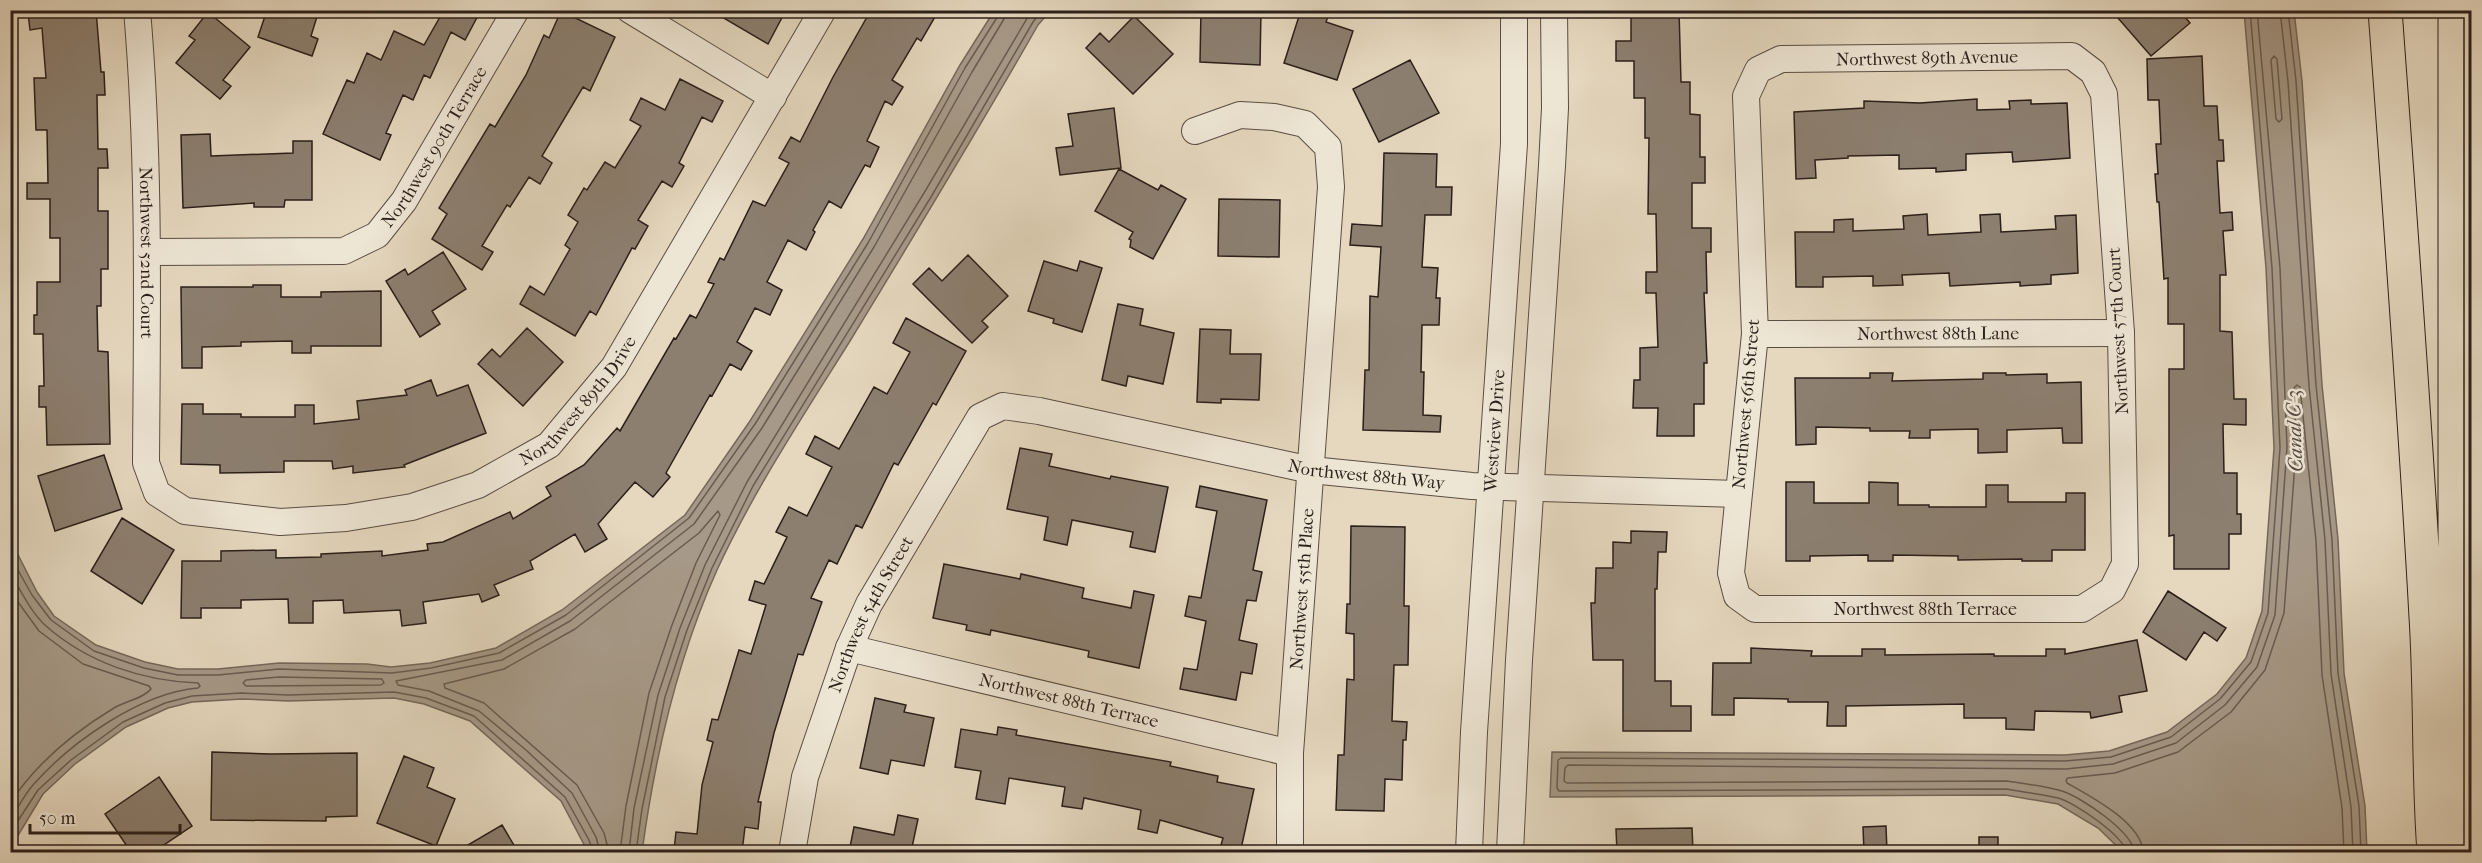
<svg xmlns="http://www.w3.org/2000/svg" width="2482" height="863" viewBox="0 0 2482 863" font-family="'IM FELL French Canon',serif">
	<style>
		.water { fill: #a69987; stroke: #75685b; stroke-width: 1.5 }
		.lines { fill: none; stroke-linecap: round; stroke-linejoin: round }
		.shore { stroke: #685c50; stroke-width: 1.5 }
		.building { fill: #8c7f70; stroke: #2b1f1a; stroke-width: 1.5 }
		.minor-casing { stroke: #5a4d43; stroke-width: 28 }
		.highway-casing { stroke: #2b1f1a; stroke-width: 35 }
		.minor { stroke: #eee6d5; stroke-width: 26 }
		.highway { stroke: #e5d8bf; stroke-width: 33 }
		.labels { text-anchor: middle; stroke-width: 5; stroke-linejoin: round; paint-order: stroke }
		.street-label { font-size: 18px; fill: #2b1f1a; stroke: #eee6d5 }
		.water-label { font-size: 20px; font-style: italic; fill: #564a40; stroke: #eee6d5 }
	</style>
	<rect width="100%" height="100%" fill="#e5d8bf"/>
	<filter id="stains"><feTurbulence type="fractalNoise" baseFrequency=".00333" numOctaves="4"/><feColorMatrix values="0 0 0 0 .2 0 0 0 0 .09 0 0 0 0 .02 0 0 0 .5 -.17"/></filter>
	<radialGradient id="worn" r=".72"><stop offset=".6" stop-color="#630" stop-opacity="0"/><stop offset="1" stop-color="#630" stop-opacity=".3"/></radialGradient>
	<path class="water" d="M994,11H1050L1038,25C977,132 914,236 850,341C803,416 754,490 717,570C677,659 655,756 642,852H588L561,801L470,721L424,704L394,698L288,701L242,699L192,702L168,708L126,727L75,764L43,794L11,847V541L37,592L54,616L96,645L145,662L178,669H218L279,663L367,664L391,667L430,663L496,648L562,610L685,515L750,421L863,239L960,65Z
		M2244,11H2294L2302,81L2322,385L2338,539L2344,673L2365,806L2367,852H2123L2098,828L2058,804L2005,795L1550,797L1552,752L2065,755L2109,751L2167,732L2217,694L2246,658L2262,611L2274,448L2266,268Z"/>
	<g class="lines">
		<path class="shore" d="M2280,10L2288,82L2309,386L2325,540L2331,674L2351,807L2353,852
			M2288,10L2296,81L2316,385L2332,540L2338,673L2359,806L2361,852
			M2274,56L2277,59L2282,119L2279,122L2276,119L2271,60Z
			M10,556L32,595L51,620L94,651L144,668L178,675H218L279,669L392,673L431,668L499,653L566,615L689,518L755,424L868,243L965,68L998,16L999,10
			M10,573C21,590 31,613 46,626C88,663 143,681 198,683L200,686L198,688C140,693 71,742 33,785C24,795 18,808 10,820
			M10,591L39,631L83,664L149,686L151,689C143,699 125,701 114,708C74,732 36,764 10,803
			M279,677L382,679L384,683L381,685L246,686L243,683L246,680Z
			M10,833L38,790L71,760L123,722L165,703L192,696L241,693L288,695L394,692L426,698L474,716L565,797L589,840L593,852
			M600,852L596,837L572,793L526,750L479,711L429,691L398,685L396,681L502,660L570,621L694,524L762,428L874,247L972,72L1004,19L1006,10
			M609,852L604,833L577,785L484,703L445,688L444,684L504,669L575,629L699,533L718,511L720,515L696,563L672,625L649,693L626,806L620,852
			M629,852L634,808L658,695L680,628L705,565L747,482L924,193L1032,10
			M636,852L642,809L665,697L687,630L712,568L753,486L931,197L1033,22L1042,10
			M2126,852C2124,836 2074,802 2058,798C2041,794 2023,792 2006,789L1559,791L1557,788L1558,760L1561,758L2065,761L2111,757L2171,737L2220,699L2251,662L2268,613L2280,448L2272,268L2250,10
			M2134,852C2133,832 2081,797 2062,791C2045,786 2025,784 2007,781L1567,783L1564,781L1565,768L1568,765L2066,769L2113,764L2176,743L2225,705L2257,667L2275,615L2287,447L2280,268L2257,10
			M2143,852C2142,823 2090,796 2067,783L2066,780L2068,778L2115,773L2178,752L2231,712L2265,670L2284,613L2296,449L2294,388L2297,385L2300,387L2316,541L2322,675L2342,808L2344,852"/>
	</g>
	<path class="building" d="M35,10H96L101,72H104L105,95H97L98,149H107L108,168H98V211H108V269H101V306H97L98,351L108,352L110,444L47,445L46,407H39V386H44L43,334H34V315H37V282H60V238H50V199H27V183H48L47,130H36L34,78H46L42,28L30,30L28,13Z
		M267,10H319L311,36L318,39L312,56L258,37Z
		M444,10H481L465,40L451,32L430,78L424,75L413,100L403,95L386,133L391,135L380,160L323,134L347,80L354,83L367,53L381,60L394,31L424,45Z
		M710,10H786L768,44Z
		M871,10H939L921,41L917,38L892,80L903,87L892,105L885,101L867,141L879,147L870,167L865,165L841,208L829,201L813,230L815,232L806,250L788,240L767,282L782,290L770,315L755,308L737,342L752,351L741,370L730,364L712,396L710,395L666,473L670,477L653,497L635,482L598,524L607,539L585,552L575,534L530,561L533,569L494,585L499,595L482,602L479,594L423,602L426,623L402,626L400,610L344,613L343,600L313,601V623H289L288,599L241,600V608H201V618H181L182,561H221V551L276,550V558L321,557V554L382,551V556L428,550L427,544L443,542L510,512L513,519L551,496L546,487L584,465L617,428L620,431L674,338L676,339L690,315L696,318L714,284L708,282L720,258L724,260L753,201L765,206L789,163L779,158L791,137L800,142L833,77Z
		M1201,10H1261L1260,65L1200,62Z
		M1301,10H1330L1326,22L1353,31L1337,80L1284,63Z
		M1631,10H1679L1681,82H1690V114L1700,115V157H1705V183H1692V228H1711V252H1706L1707,293H1704L1707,363H1704V404H1694V436H1657L1658,408H1633L1634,380H1640V348L1658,347L1656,293H1646V272H1657L1656,214H1648L1649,138H1645V98H1634V61H1616V41H1631Z
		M2111,10H2179L2190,23L2151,56Z
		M561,11L615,37L590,91L583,87L542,156L552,163L540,184L529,177L510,207L507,205L482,246L493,252L482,270L432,239L447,214L439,208L490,124L495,127L526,75L544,35L549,38Z
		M208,12L250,47L223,80L231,86L220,99L176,63L195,40L189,36Z
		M1134,16L1173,54L1133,94L1086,48L1100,33L1109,42Z
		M2202,56L2204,106H2217L2219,140H2223L2224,161H2217L2220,213L2232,212L2233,230L2223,231L2226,275H2220V331L2232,332L2234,399H2246V425L2223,424L2224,473H2237V514H2241V534H2229V569H2174V535L2169,536V369H2184V324H2168V278L2164,279L2159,202H2157L2155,174H2158L2156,144H2161L2159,100H2148L2147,59Z
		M1410,60L1439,113L1379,142L1353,89Z
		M680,79L723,101L712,122L702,117L679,163L684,166L672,187L662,181L638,220L648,226L635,249L632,248L596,315L590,311L575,336L520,304L530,286L544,295L570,249L565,245L578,222L568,215L584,188L587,190L605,162L615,168L641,126L630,120L641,98L665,110Z
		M1977,99V110L2010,109L2009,101L2031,100V104L2067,103L2070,158L2013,162L2012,152L1966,154V170L1936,172V168L1899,169V155L1848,156V158L1815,160L1816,178L1796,179L1794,112L1864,108V101L1920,103Z
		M1114,108L1121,168L1060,175L1056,148L1073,146L1068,114Z
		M210,134L211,156L293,153V141H312V200H285L284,207H254V203L183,208L181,135Z
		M1384,153L1437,154L1436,187H1452L1451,215H1425L1422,267L1438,268L1436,298H1440L1439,325H1422L1421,372H1424L1423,415L1441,416L1440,432L1363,430L1365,370H1369L1370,296L1378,297L1381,247L1350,245L1352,224L1382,226Z
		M1119,169L1158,190L1161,185L1186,199L1153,259L1130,247L1131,240L1129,239L1133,232L1095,211Z
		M1219,199L1280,200L1279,257L1218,256Z
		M1927,214L1928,235L1981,232L1980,215L2000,214L2001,232L2056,229L2055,216L2076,215L2078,273L2051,275V284L2020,286V282L1950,286L1949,273L1902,275L1903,285L1873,286V276L1823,277V287H1796L1795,232H1834V220L1853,219V231L1904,229L1903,216Z
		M443,252L466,289L432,311L440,324L420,337L386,281L405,269L408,275Z
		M968,255L1008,296L982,321L988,327L972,343L913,284L929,268L942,281Z
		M1044,261L1077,271L1080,261L1102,268L1082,332L1053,323L1054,319L1028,311Z
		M253,285H281V297H321V292L381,291V346H311V353H292V341L241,342V346L202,347V368H182L181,287H253Z
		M1118,304L1143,309L1140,325L1174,333L1163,384L1128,376L1126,386L1102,380Z
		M906,318L966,351L936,405L933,403L898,465L894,463L862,528L856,525L837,564L829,560L811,598L822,602L803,655L798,654L774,733L758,802H761L758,829L745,827L742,852H696L674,850L676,832L697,834L702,785L713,742L707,740L712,719L718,720L739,650L751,654L766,605L749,600L755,581L764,584L787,537L776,532L789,507L807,516L832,467L806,454L815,436L839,449L874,387L887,394L910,352L893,343Z
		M527,328L563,362L523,406L478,364L492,349L500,357Z
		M1200,329L1231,330L1230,354H1261L1259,400L1221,399V403L1197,402Z
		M1870,373H1893L1892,381L1983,379V373H2006V375L2047,374V383L2081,382L2082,443H2063L2062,428L2007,430V452L1978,453V429L1930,430V438H1909L1910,431H1870V428L1816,427V444L1796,445L1795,378H1870Z
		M431,380L437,396L468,385L486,433L404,465L405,467L353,473V466L333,469L332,461H284V472L220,473V465L181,464L182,404H203V414H241V417H295V405H314V424L359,419L357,401L407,395L405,390Z
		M1020,448L1052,454L1049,466L1110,479L1111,476L1168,487L1155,552L1130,547L1133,532L1072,520L1067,545L1044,540L1048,517L1007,509Z
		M104,455L122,509L55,531L38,476Z
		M1786,482H1814V503H1869V482L1898,483V505H1929V507H1986V485H2008V502H2066V493H2085V550H2052V561H2022V559L1958,560V556L1893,555V561H1868V555L1810,556V561H1786Z
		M1200,486L1267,500L1253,570L1262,572L1256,601L1247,600L1239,640L1257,644L1252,674L1241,672L1236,700L1180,689L1184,668L1197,670L1206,621L1185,616L1189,596L1201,598L1217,511L1196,507Z
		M122,518L174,550L142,604L91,571Z
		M1351,526L1405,527L1404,606H1409L1408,665H1394L1392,721L1407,722L1406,740H1403L1402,780L1385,779L1384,811L1336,810L1338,755H1344L1347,679L1354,680V634L1346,633L1347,604H1350Z
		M1631,531L1667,532L1666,552H1658L1657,589H1655V681H1671V706H1691V731H1623V660H1593L1591,603H1595L1596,568H1613V542L1631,543Z
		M944,564L1020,579L1021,574L1084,588L1082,598L1131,608L1134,591L1154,595L1139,668L1088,657L1089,651L991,630L990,635L966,630L967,625L933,618Z
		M2168,591L2226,628L2217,641L2204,632L2186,660L2143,632Z
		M2137,640L2147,691L2119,696L2122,712L2091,718L2090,712L2035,711L2034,730L2006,729V718H1964V704L1846,706V726H1827L1828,702H1788V699L1734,698V715H1712L1713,663H1751V648L1812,651L1811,656H1862V649H1885V655L1994,654V656H2046V649H2065V654Z
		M875,698L906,705L904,712L934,718L924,766L891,760L888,774L860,768Z
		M998,727L1017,730L1016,735L1171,762L1170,766L1218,776L1217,782L1254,789L1241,849L1221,845L1223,838L1160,820L1157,833L1138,829L1141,810L1084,798L1082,809L1062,806L1065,787L1009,778L1005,804L976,799L981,771L955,767L961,729L997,735Z
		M212,752L271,754L357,753V816L326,817V821L211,820Z
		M404,756L434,768L427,787L455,799L436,846L377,823Z
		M159,777L192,826L161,847L165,852H131L105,814Z
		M898,815L918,819L911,852H849L854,827L894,835Z
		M502,825L518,852H456Z
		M1886,826L1887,852H1864L1863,827Z
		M1692,828L1693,852H1617L1616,829Z
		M1979,837H1998V852H1979Z"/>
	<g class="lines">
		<g class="minor-casing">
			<g id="minor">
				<path id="s1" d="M137,10C150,161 147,312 146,463L157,493L185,511L280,522L346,518L412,507L478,485L549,445L614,367L823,10"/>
				<path d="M630,10L773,97"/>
				<path d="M2072,56L2093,72L2104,94L2121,333L2125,564L2112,590L2082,609H1755L1737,596L1731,573L1755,334L1746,96L1758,70L1781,59Z"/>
				<path d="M1195,131L1240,115L1274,117L1305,124L1328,147L1331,187L1290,753V852"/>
				<path id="s2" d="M147,252L344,251L377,235L404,201L516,10"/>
				<path id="s3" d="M1755,334L2121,333"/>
				<path id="s4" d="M849,648L1290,753"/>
				<path id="s5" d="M792,852L805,777L849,648L869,604L980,417L1003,406L1039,411L1311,470L1472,486L1738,494"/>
				<path id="s6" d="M1469,852L1474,732L1514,144V10"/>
				<path d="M1510,852L1519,660L1552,166L1555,108L1554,10"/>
			</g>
		</g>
		<g class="highway-casing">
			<path id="highway" d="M2385,10C2400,213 2415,415 2426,617C2431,695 2428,774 2434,852
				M2455,10V852"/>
		</g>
		<use href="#minor" class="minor"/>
		<use href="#highway" class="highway"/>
	</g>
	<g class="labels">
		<g class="street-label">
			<text transform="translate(1927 58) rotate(-1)" y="6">Northwest 89th Avenue</text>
			<text dy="6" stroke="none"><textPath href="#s2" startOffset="339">Northwest 90th Terrace</textPath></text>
			<text dy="6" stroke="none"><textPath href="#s1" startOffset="243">Northwest 52nd Court</textPath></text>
			<text transform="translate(2118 331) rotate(-93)" y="6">Northwest 57th Court</text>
			<text dy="6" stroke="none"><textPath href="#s3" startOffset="183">Northwest 88th Lane</textPath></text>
			<text dy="6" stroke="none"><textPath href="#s1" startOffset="950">Northwest 89th Drive</textPath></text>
			<text transform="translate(1746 404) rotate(-85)" y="6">Northwest 56th Street</text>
			<text dy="6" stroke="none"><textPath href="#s6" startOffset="422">Westview Drive</textPath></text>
			<text dy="6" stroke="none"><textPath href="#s5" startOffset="874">Northwest 88th Way</textPath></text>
			<text transform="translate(1302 589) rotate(-86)" y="6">Northwest 55th Place</text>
			<text x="1925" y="615">Northwest 88th Terrace</text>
			<text dy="6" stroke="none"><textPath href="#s5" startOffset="252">Northwest 54th Street</textPath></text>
			<text dy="6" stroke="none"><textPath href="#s4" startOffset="226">Northwest 88th Terrace</textPath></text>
		</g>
		<g class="water-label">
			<text transform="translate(2294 431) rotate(-92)" y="7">Canal C-3</text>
		</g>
	</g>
	<rect width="2482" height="863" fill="none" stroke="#e5d8bf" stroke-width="36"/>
	<rect x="12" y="12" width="2458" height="839" fill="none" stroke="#2b1f1a" stroke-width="3"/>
	<rect x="18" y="18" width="2446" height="827" fill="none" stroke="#2b1f1a" stroke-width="1.5"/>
	<path d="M30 824v9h150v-9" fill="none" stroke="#2b1f1a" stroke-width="3"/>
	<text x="39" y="824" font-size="18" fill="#2b1f1a" stroke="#eee6d5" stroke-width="4.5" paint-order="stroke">50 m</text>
	<rect width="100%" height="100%" filter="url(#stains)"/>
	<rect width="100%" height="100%" fill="url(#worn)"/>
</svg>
